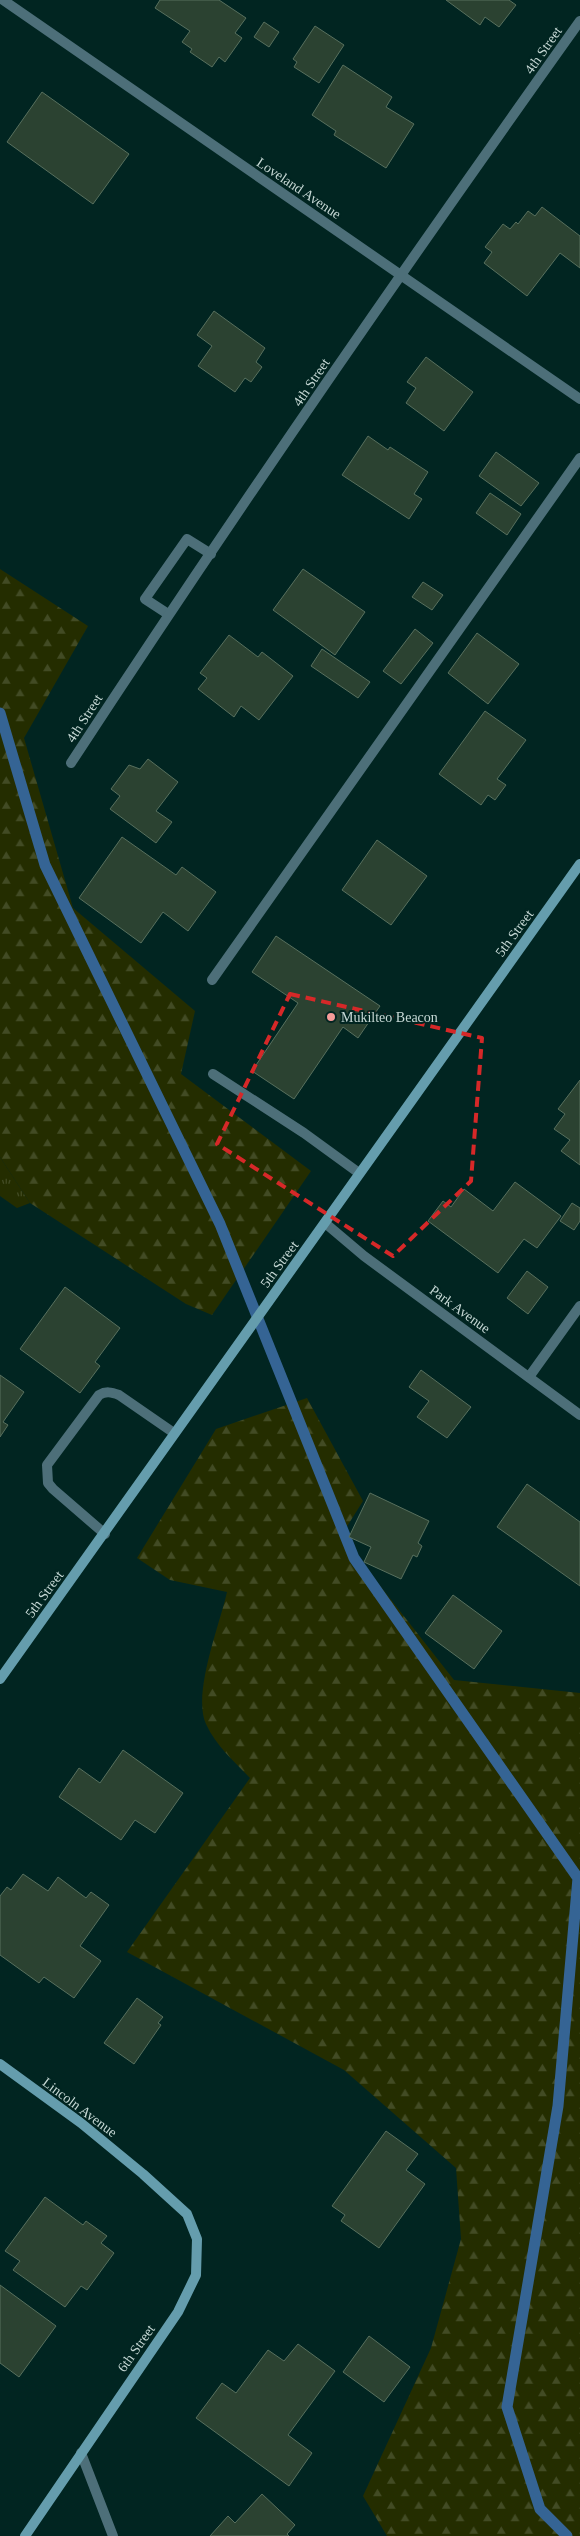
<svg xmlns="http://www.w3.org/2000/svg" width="580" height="2536" viewBox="0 0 580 2536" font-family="Georgia,serif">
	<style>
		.grass { fill: url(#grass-tufts) }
		.forest { fill: url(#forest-firs) }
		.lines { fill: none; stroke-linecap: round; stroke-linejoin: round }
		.stream { stroke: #356494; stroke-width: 11 }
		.building { fill: #2b4231; stroke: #58705e }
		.lane { stroke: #4d6f79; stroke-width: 10 }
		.street { stroke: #4d6f79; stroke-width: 10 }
		.secondary { stroke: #659dad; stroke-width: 10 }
		.marked { fill: none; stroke: #d62828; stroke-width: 4; stroke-dasharray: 10 6; stroke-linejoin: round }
		.poi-dot { fill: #f59b98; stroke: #012521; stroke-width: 2 }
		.labels { text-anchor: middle; stroke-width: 4; stroke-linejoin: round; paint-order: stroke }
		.street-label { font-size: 14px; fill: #c6d8d5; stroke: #012521 }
		.poi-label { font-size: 14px; fill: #c6d8d5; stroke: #012521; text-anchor: start }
	</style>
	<defs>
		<pattern id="grass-tufts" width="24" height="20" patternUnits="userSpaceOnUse" patternTransform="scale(1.25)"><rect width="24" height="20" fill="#242d00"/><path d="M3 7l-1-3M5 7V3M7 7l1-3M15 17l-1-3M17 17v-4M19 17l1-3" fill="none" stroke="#424b24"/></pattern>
		<pattern id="forest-firs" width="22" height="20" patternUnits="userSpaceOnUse" patternTransform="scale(1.25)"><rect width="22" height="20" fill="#242d00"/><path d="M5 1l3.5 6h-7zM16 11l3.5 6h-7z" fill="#424b24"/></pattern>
	</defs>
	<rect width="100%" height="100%" fill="#012521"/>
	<path class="grass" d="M0,1157L30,1203L17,1208L0,1196Z"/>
	<path class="forest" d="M0,569L88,626L24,738L73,908L195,1011L181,1074L311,1171L212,1315L186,1304L30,1203L0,1157Z
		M307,1398L363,1501L341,1536L454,1680L580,1693V2536H387L363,2496L431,2348L461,2239L456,2168L344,2070L127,1952L250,1778C234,1761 216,1746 206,1724C192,1694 220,1624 227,1592L170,1580L137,1558L216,1429Z"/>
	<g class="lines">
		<path class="stream" d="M0,713L45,865L220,1224L354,1558L578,1878L558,2106L507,2407L540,2509L567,2536"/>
	</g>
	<path class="building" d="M160,0H219L246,18L235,33L242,38L225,62L219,57L212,67L190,52L192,49L182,42L190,31L155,8Z
		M446,0H509L516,5L499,27L485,17L480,25Z
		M264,22L279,32L269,47L254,37Z
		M315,26L344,45L319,83L294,67L297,62L293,59Z
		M343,65L392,97L386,107L414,124L386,168L334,135L336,131L312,115Z
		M42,92L129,154L93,204L7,142Z
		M542,207L580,236V268L560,253L527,296L484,263L492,252L485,247L503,224L510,229L516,222L518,224L528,211L535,216Z
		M214,311L265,348L256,362L262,367L251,382L245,378L235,392L198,366L212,346L197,335Z
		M426,357L473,392L444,431L406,403L416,388L407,382Z
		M368,436L388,450L390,447L428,472L414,494L422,499L409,519L342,475Z
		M496,452L539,483L521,506L479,476Z
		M490,493L521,514L507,535L476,513Z
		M303,569L365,612L335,655L273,610Z
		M423,582L443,595L432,610L412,597Z
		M415,629L433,643L401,684L383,671Z
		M477,633L519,664L488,704L448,673Z
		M229,635L258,657L262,652L293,676L259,720L241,706L234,717L198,689L207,678L200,673Z
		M322,649L370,682L358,698L311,666Z
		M485,711L526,740L497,779L506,785L495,800L488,795L481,805L439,774Z
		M148,759L178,782L156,811L172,822L156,843L110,809L120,796L111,789L129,765L140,769Z
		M122,837L176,875L182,867L216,892L188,931L163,912L141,943L79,898Z
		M377,840L427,876L391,925L342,890Z
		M276,936L380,1006L358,1038L343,1027L294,1099L252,1071L298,1003L252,972Z
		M580,1080V1165L561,1151L570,1140L554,1129L565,1114L558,1109Z
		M515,1182L561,1216L537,1248L524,1239L498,1273L428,1221L443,1201L451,1207L464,1189L493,1211Z
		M572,1203L580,1208V1221L574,1230L560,1221Z
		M527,1271L548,1287L528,1314L507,1298Z
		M65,1287L120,1328L95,1362L100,1366L80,1393L20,1349Z
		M421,1370L471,1407L447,1438L417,1417L429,1401L409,1387Z
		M0,1375L24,1392L3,1422L8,1425L0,1437Z
		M527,1484L580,1522V1586L497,1527Z
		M370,1493L429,1521L418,1543L422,1546L417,1557L413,1555L401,1579L364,1562L371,1547L349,1537Z
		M453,1595L502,1631L474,1669L425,1633Z
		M123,1750L183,1793L155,1833L135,1820L121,1840L59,1797L79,1768L100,1783Z
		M23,1874L48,1891L58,1877L86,1898L91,1892L109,1905L80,1946L101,1961L74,1998L44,1977L39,1983L0,1955V1896L7,1887L11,1890Z
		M137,1998L163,2017L158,2023L161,2025L134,2064L104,2043Z
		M386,2131L418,2154L406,2170L425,2184L379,2248L341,2221L345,2215L332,2206Z
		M45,2197L83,2225L86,2221L107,2236L101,2243L114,2253L87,2290L81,2286L65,2307L13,2270L20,2261L5,2251Z
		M0,2285L56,2326L19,2377L0,2363Z
		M369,2336L410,2367L384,2402L343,2372Z
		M298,2344L335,2371L288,2435L312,2453L289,2486L196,2418L222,2383L236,2393L268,2350L284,2361Z
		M262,2494L295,2525L287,2534L289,2536H210L228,2516L235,2523Z"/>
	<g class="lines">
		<path class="lane" d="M168,614L145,599L187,539L211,554
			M212,980L580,458
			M213,1074L304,1133L359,1173
			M529,1377L580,1306
			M105,1534L53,1489L48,1483L47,1465L99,1395C106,1391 111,1392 119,1395L174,1433
			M81,2453L113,2536"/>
		<path class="street" d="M3,0L580,399
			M71,763C235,512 406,265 580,21
			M325,1223L364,1256L580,1415"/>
		<path class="secondary" d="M0,1679L580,864
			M0,2064L81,2123L143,2174L187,2214L197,2239L196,2275L178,2312L25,2536"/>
	</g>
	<path class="marked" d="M290,994L482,1038L471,1181L393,1256L217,1144Z"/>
	<circle class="poi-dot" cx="331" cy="1017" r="5"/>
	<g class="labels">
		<g class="street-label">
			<text transform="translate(543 50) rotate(-55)" y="5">4th Street</text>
			<text transform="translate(299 188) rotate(34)" y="5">Loveland Avenue</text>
			<text transform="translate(311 382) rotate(-56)" y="5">4th Street</text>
			<text transform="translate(84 718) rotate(-57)" y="5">4th Street</text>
			<text transform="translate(514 933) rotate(-54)" y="5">5th Street</text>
			<text transform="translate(279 1264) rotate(-54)" y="5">5th Street</text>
			<text transform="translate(460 1309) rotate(36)" y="5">Park Avenue</text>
			<text transform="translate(44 1594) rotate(-54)" y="5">5th Street</text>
			<text transform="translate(80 2107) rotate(37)" y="5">Lincoln Avenue</text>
			<text transform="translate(136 2348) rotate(-55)" y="5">6th Street</text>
		</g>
		<g class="poi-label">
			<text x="341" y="1022">Mukilteo Beacon</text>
		</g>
	</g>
</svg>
